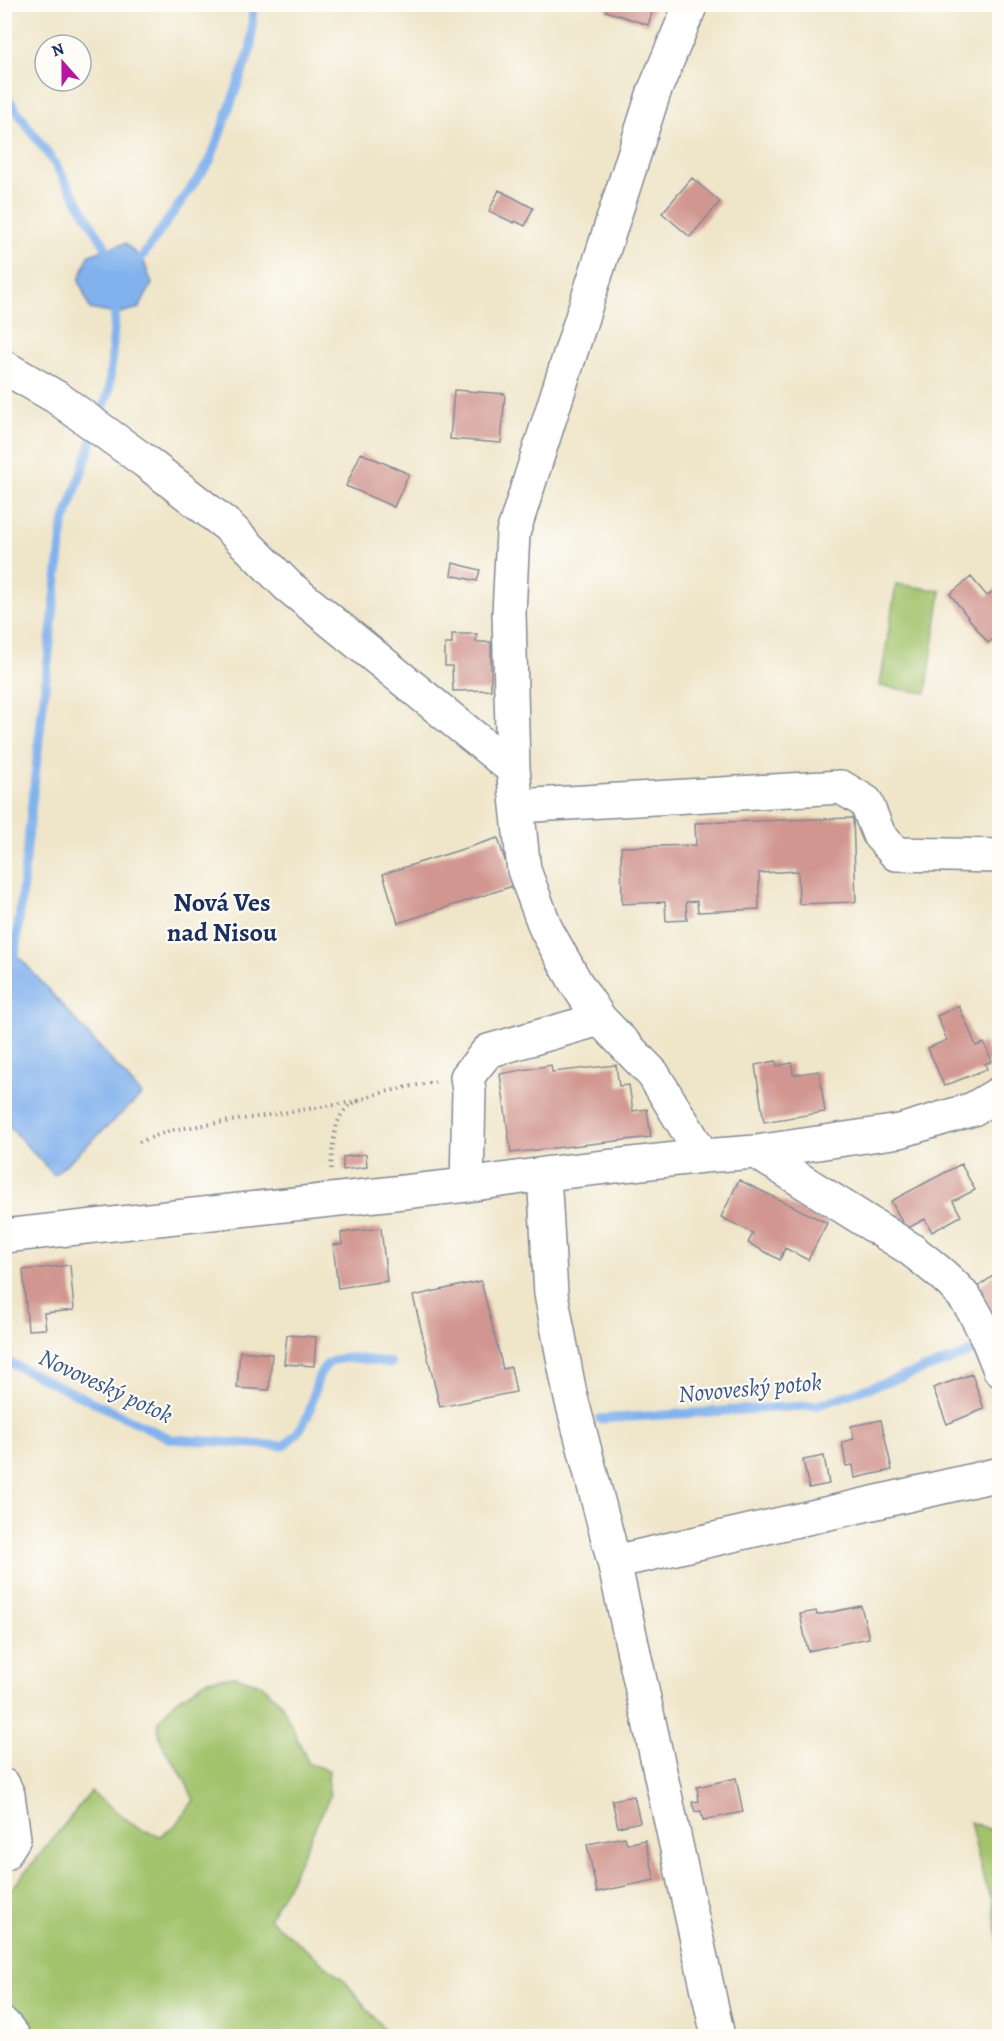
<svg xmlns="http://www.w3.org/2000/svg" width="1004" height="2041" viewBox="0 0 1004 2041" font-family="Alegreya,serif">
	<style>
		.green { fill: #a2c36c; stroke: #5e7965; stroke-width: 1.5 }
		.water { fill: #82b2ed; stroke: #4e70a6; stroke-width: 1.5 }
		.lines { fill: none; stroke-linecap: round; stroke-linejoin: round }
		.stream { stroke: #82b2ed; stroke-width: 9 }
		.building { fill: #d19690 }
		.minor-casing { stroke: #858a94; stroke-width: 36 }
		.path { stroke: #858a94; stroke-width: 4; stroke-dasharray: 1.5 4.5; stroke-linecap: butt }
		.minor { stroke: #fff; stroke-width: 33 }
		.labels { text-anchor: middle; stroke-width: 4.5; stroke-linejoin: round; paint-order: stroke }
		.water-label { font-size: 24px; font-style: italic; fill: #3a5689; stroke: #fdfcf7 }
		.quarter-label { font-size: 26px; font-weight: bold; fill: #1b2f5e; stroke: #fdfcf7 }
	</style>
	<rect width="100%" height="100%" fill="#fdfcf7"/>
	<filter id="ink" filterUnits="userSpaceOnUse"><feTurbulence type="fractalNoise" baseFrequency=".0167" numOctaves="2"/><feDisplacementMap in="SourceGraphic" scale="12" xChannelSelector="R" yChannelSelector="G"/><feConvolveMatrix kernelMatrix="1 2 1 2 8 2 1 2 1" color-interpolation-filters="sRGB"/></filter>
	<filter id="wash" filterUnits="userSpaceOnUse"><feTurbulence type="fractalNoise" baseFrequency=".008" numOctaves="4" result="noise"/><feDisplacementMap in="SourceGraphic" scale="24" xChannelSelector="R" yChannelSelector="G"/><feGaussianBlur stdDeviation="1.35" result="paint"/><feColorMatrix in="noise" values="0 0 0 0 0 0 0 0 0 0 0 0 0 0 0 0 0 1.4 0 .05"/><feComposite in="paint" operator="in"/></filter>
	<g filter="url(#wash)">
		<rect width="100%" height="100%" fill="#efe5c9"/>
		<path class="green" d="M896,584L941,591L926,693L880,686Z
			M235,1676L262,1685L281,1703L309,1764L329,1770L328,1783L330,1796L291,1879L269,1919L344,1980L389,2036H31L5,1995V1897L91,1792L139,1829L161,1836L177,1824L194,1800C189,1790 185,1779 179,1770C166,1751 159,1746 158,1721L173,1703L207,1680Z
			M970,1822L999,1833V1944L993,1904L995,1905L985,1885Z"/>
		<path class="water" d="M125,243L144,262L152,284L139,308L116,314L90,309L79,280L89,255Z
			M5,941L142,1095L54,1175L5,1122Z"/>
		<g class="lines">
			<path class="stream" d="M4,93L55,164L105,246L109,261
				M134,268L210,161L251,48L253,4
				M99,420L109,391L116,303
				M14,963L63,526L95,433
				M4,1360L171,1439L284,1446C293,1437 302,1429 307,1417C316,1400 313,1367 335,1360C352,1355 373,1361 391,1363
				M600,1419L818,1405L963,1356L984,1345"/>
		</g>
		<g id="blocks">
			<path class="building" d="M608,4H655L648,25L606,11Z
				M692,178L720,202L690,237L662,213Z
				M499,190L533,208L525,226L515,221L514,223L489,211Z
				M454,390L505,394L501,443L450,439Z
				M361,453L409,474L394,507L346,486Z
				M453,563L480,570L477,581L451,575Z
				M971,577L987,596L1000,586V634L988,643L950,594Z
				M452,634H477L476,642H491V690L453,691L452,666H445V644H452Z
				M853,818L856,902L799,904L798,871L759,873V909L698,912L697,901L686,902L687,920L666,921L665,902L622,904L621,847L696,845L695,823Z
				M498,838L513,886L398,923L383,874Z
				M959,1006L976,1046L984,1043L992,1061L985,1064L987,1069L944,1086L928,1048L947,1040L937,1016Z
				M776,1061L777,1066L792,1063L793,1075L819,1071L825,1112L764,1122L755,1065Z
				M551,1065L552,1072L616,1065L619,1086L629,1085L633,1111L647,1109L651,1137L511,1153L500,1074Z
				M366,1154L367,1167L343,1170V1157Z
				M961,1164L975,1190L953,1201L961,1216L932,1232L925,1219L906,1229L891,1201Z
				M739,1180L827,1223L808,1260L785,1248L780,1260L748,1243L753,1233L721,1217Z
				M381,1228L387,1281L338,1288L333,1245L342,1244L341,1233Z
				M70,1265L74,1310L44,1313L46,1329L28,1330L23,1270Z
				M997,1273L1000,1276V1314L995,1317L975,1289Z
				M481,1281L503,1369L511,1367L516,1392L440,1407L413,1296Z
				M287,1335L316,1337L314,1366L284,1364Z
				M240,1351L272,1354L269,1390L237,1388Z
				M972,1374L984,1409L947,1424L933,1388Z
				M881,1420L892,1470L855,1478L853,1465L846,1466L842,1442L854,1439L851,1426Z
				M824,1456L829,1484L809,1488L803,1460Z
				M861,1606L869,1638L808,1651L800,1614L816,1611L817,1615Z
				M736,1778L743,1812L703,1820L701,1811L695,1812L692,1802L699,1801L697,1787Z
				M634,1796L640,1822L618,1827L612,1800Z
				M625,1837L627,1844L645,1840L655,1880L597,1892L587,1844Z"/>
		</g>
	</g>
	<g filter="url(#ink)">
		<use href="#blocks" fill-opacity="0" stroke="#858a94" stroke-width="1.5"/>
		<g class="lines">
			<g class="minor-casing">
				<path id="minor" d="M691,4L654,92L513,533L509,613L513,769L524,870L546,929L576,983L600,1019L653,1074L703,1156
					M4,367L56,397L146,462L228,526L288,586L513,769
					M517,806L841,787L866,802L879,835L896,854L1000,856
					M756,1152L909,1248C928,1263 954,1282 968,1302C982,1323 991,1347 1000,1370
					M544,1174L551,1294L570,1394L614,1562L718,2036
					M467,1185L469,1091L467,1077L488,1051L600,1019
					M4,1236L467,1185L544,1174L703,1156L756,1152L900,1131L973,1109L1000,1093
					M614,1562L1000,1474
					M4,1786L8,1795L14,1838L4,1854
					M4,2025L13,2036"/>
			</g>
			<path class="path" d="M139,1142L172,1130L360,1101
				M331,1169C332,1154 333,1122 345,1110C359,1094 414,1086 435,1082"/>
			<use href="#minor" class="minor"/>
		</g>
	</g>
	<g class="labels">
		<g class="water-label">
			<text transform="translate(106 1386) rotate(25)" y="8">Novoveský potok</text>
			<text transform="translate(750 1388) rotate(-5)" y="8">Novoveský potok</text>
		</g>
		<g class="quarter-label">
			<text x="222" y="911">Nová Ves<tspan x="222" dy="30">nad Nisou</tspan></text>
		</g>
	</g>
	<rect width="1004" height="2041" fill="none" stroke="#fdfcf7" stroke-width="24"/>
	<g transform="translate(63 63) rotate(339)"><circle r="28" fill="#fdfcf7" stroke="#a3aaba" stroke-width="1.5"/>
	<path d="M0-4.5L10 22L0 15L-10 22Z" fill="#b5179e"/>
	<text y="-9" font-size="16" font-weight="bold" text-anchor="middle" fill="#1b2f5e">N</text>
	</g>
</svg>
